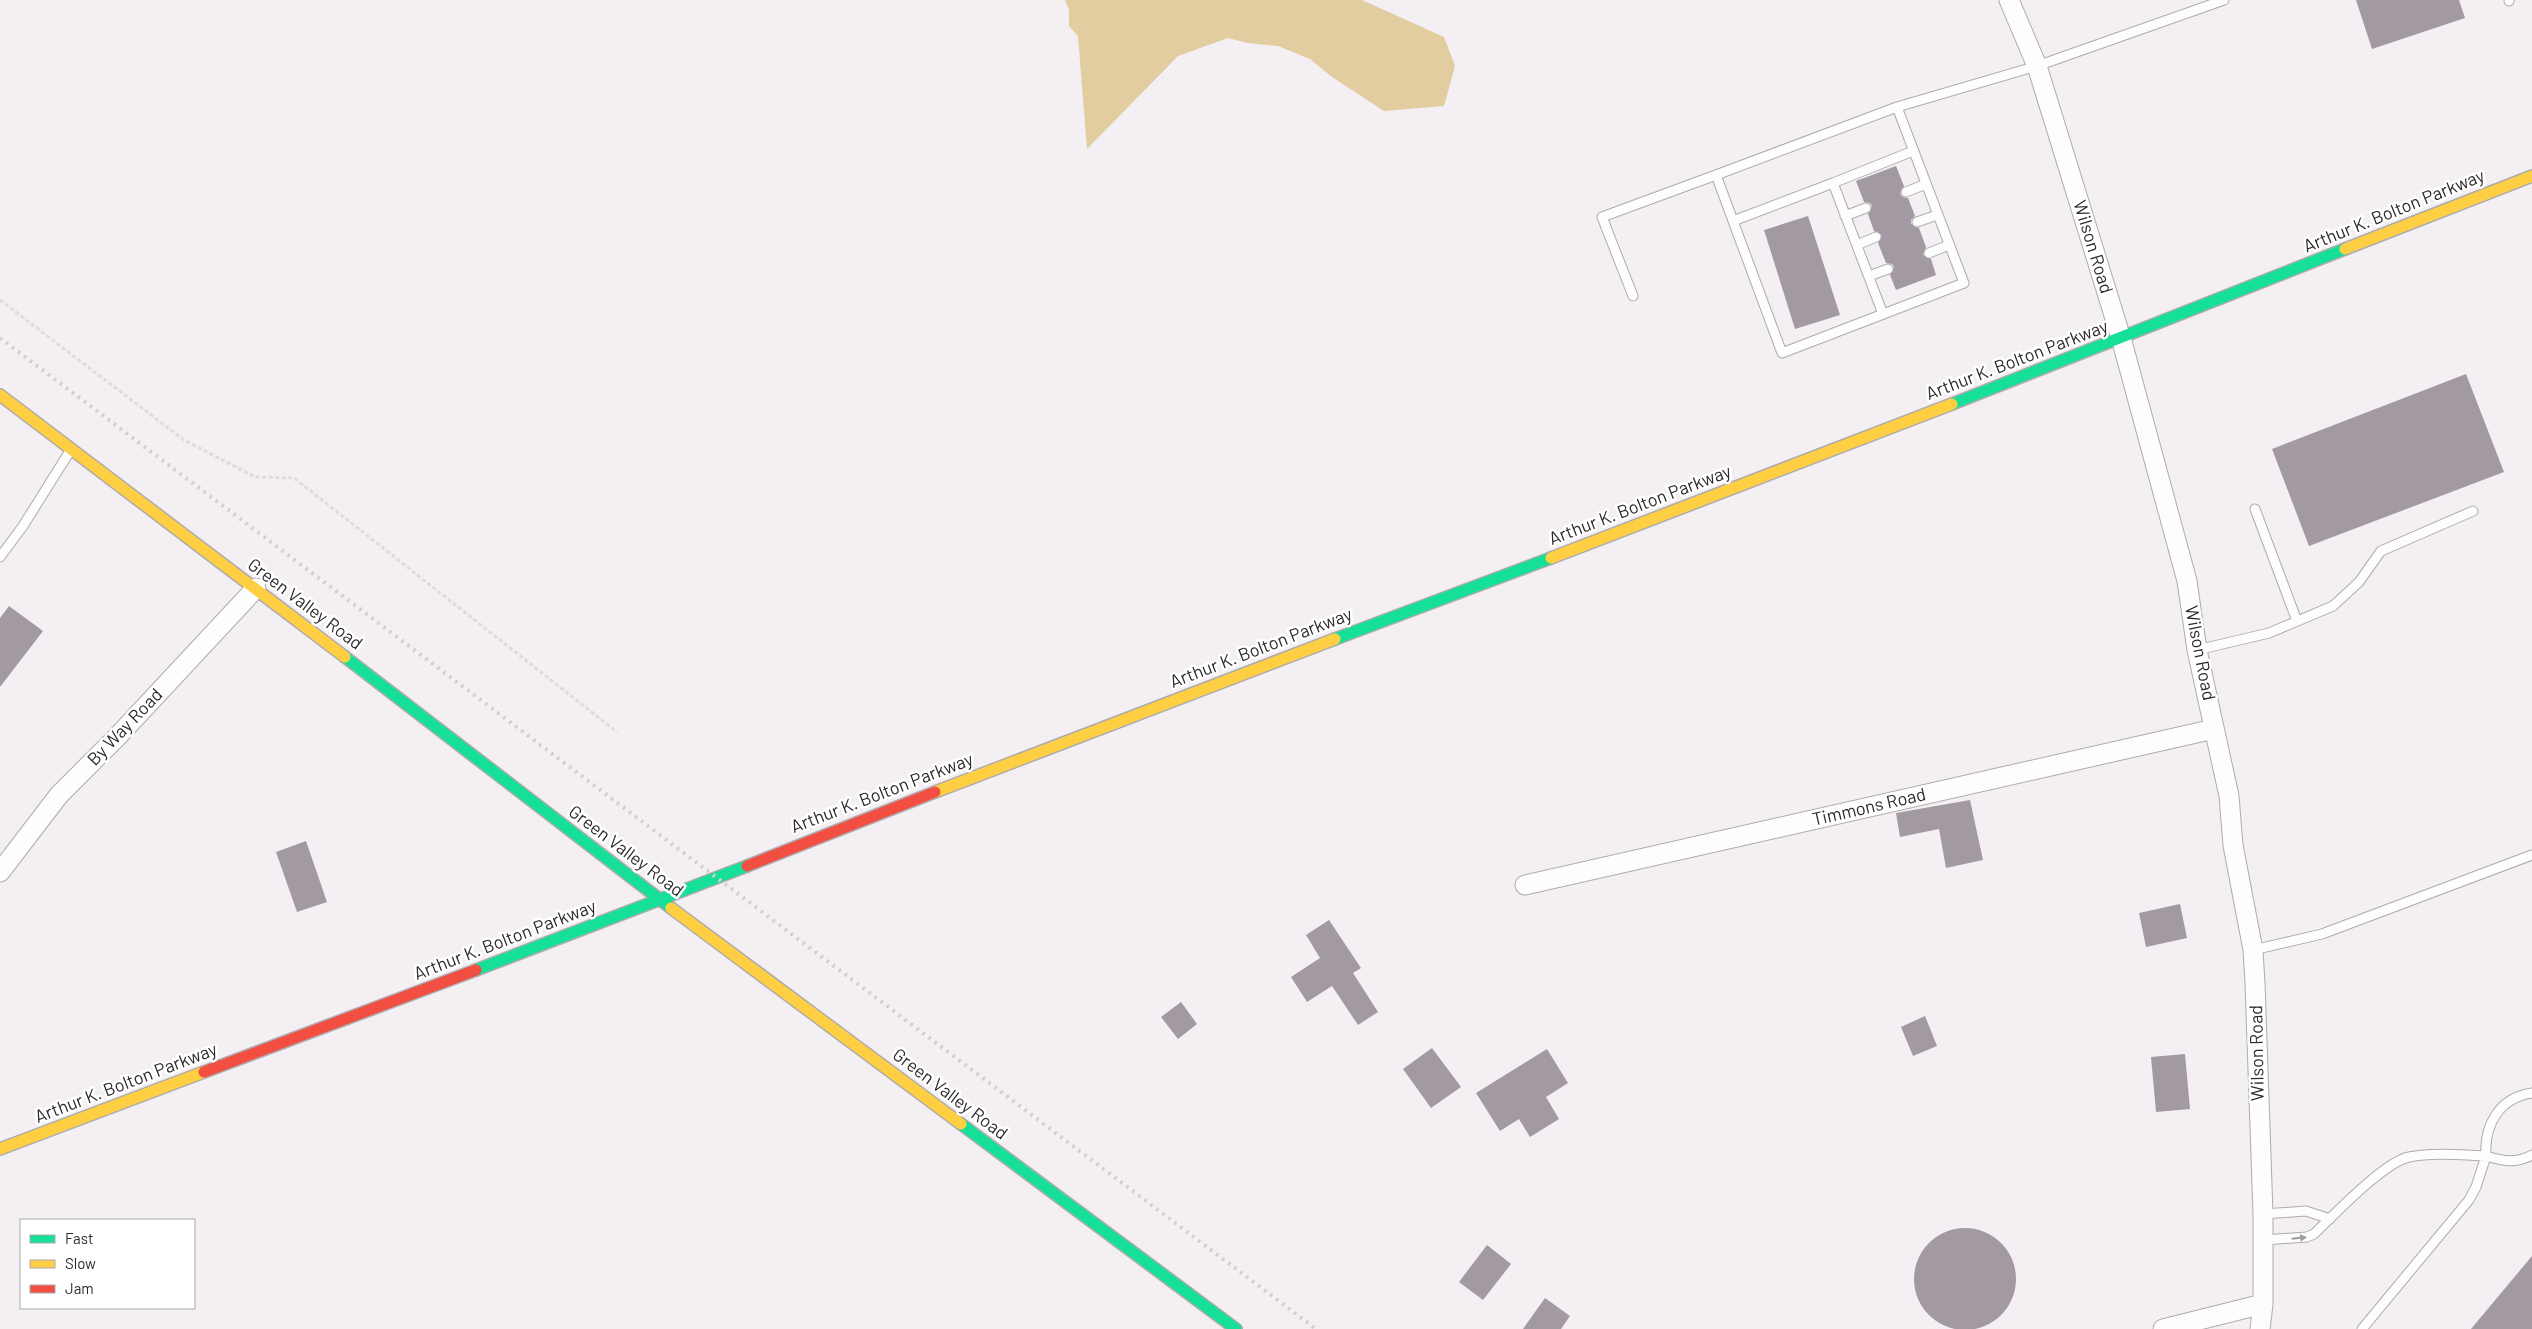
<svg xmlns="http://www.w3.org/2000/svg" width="2532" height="1329" viewBox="0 0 2532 1329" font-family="Barlow,sans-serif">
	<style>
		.water { fill: #e2cda0 }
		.building { fill: #a399a3 }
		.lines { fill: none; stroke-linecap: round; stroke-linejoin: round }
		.lane-casing { stroke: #aeabae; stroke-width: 11 }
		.street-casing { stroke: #aeabae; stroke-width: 21 }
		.fast-casing { stroke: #aeabae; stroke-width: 14 }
		.slow-casing { stroke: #aeabae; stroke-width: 14 }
		.jam-casing { stroke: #aeabae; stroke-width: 14 }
		.path { stroke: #dddcdd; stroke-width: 3; stroke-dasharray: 4 2.5; stroke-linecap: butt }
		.lane { stroke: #fdfdfd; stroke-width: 9 }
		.street { stroke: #fdfdfd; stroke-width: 19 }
		.fast { stroke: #16e098; stroke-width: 11 }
		.slow { stroke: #ffcf43; stroke-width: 11 }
		.jam { stroke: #f24e42; stroke-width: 11 }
		.rail { stroke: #d0cfd0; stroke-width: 4; stroke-dasharray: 2.5 5; stroke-linecap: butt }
		.oneway { fill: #9f9e9f }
		.labels { text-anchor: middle; stroke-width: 5; stroke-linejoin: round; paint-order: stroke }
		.street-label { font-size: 18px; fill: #2d2a2d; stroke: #fff }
	</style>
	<rect width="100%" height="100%" fill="#f3eff3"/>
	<path class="water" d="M1065,0H1362L1444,37L1455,66L1444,106L1384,111L1332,77L1310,59L1278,46L1247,43L1228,38L1178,56L1087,149L1078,36L1069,26V10Z"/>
	<path class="building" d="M2356,0H2459L2465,18L2372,49Z
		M1896,166L1904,186L1900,194L1903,197L1908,198L1915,216L1911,220V224L1919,228L1926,247L1923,255L1931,259L1936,275L1896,290L1890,275L1894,267L1892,264L1886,263L1878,243L1882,235L1874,231L1868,214L1872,206L1870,203L1864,202L1856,181Z
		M1808,216L1840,315L1795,329L1764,230Z
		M2466,374L2504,472L2309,546L2272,449Z
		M9,606L43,631L0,687V618Z
		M1970,800L1983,860L1946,868L1939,829L1900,837L1896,813Z
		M306,841L327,902L297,912L276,852Z
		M2180,904L2187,938L2146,947L2139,913Z
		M1329,920L1361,968L1353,973L1378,1012L1358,1025L1332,986L1307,1002L1291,977L1320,958L1306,935Z
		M1181,1002L1197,1024L1178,1039L1161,1017Z
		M1925,1016L1937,1046L1913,1056L1901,1027Z
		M1432,1048L1461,1087L1431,1108L1403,1069Z
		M1547,1049L1568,1083L1546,1097L1559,1119L1530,1137L1519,1119L1500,1131L1476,1093Z
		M2185,1054L2190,1109L2156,1112L2151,1057Z
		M1914 1279a51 51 0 1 1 102 0a51 51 0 1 1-102 0Z
		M1487,1245L1511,1264L1483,1300L1459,1282Z
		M2532,1256V1329H2471Z
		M1545,1298L1570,1316L1561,1329H1523Z"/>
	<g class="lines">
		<g class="lane-casing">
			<path id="lane" d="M2509,0V1
				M1897,107L1964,283L1782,353L1716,175L1897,107L2037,66L2224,0
				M1833,183L1913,151
				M1906,192L1926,184
				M1845,216L1866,208
				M1733,221L1833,183L1883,314
				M1917,222L1937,215
				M1857,245L1876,237
				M1929,253L1949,245
				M1869,276L1888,269
				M1633,296L1602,217L1716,175
				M2255,509L2297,621
				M0,557L23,526L70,451
				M2197,650L2269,633L2333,606L2359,582L2381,551L2473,511
				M2253,950L2322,934L2532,855
				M2263,1214L2306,1211L2330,1219
				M2263,1240L2307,1237L2314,1234C2334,1215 2384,1162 2409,1157C2434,1152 2461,1155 2486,1156C2484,1125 2499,1098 2532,1093
				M2362,1329L2469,1200L2476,1187L2486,1156C2503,1161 2515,1164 2532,1155"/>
		</g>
		<g class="street-casing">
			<path id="street" d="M2009,0L2037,66L2121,338L2187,581L2197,650L2229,796L2233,845L2253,950L2255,983L2263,1214V1304L2260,1329
				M0,872L59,795L118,736L256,588
				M1525,885L2214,729
				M2163,1329L2263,1304"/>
		</g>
		<g class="fast-casing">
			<path id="fast" d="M1952,404L2345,249
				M1335,639L1551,558
				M345,657L671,908
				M476,970L747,866
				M961,1124L1236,1329"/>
		</g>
		<g class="slow-casing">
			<path id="slow" d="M2345,249L2532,176
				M0,395L345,657
				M1551,558L1952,404
				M935,792L1335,639
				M671,908L961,1124
				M0,1149L204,1072"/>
		</g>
		<g class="jam-casing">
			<path id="jam" d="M747,866L935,792
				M204,1072L476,970"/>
		</g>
		<path class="path" d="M0,300L184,440L255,477L294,478L617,732"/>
		<use href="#lane" class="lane"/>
		<use href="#street" class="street"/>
		<use href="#fast" class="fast"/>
		<use href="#slow" class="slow"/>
		<use href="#jam" class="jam"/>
		<path class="rail" d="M0,338L1316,1329"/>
	</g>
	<defs><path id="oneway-solid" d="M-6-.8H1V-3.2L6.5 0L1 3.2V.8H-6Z" transform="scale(1.25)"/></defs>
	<use class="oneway" href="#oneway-solid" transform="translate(2299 1238) rotate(-6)"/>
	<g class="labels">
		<g class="street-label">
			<text transform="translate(2394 211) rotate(-22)" y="6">Arthur K. Bolton Parkway</text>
			<text transform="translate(2093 247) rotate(73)" y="6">Wilson Road</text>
			<text transform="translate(2017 360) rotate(-21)" y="6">Arthur K. Bolton Parkway</text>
			<text transform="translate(1640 505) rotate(-21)" y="6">Arthur K. Bolton Parkway</text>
			<text transform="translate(305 604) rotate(37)" y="6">Green Valley Road</text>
			<text transform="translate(1261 648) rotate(-21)" y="6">Arthur K. Bolton Parkway</text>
			<text transform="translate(2200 653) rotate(79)" y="6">Wilson Road</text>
			<text transform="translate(125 727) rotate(-46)" y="6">By Way Road</text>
			<text transform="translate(882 793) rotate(-21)" y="6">Arthur K. Bolton Parkway</text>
			<text transform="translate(1869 807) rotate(-13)" y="6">Timmons Road</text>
			<text transform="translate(626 851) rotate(37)" y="6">Green Valley Road</text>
			<text transform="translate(505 940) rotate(-21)" y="6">Arthur K. Bolton Parkway</text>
			<text transform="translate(2257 1053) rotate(-91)" y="6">Wilson Road</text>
			<text transform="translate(126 1083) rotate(-21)" y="6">Arthur K. Bolton Parkway</text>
			<text transform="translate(950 1094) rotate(37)" y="6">Green Valley Road</text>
		</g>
	</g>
	<rect x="20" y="1219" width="175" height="90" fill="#ffffff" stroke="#abaaab"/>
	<rect x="30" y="1235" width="25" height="8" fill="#16e098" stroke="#abaaab"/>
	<text x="65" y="1244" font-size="15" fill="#2d2a2d">Fast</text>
	<rect x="30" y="1260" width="25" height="8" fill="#ffcf43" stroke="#abaaab"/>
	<text x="65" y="1269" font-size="15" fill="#2d2a2d">Slow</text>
	<rect x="30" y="1285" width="25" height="8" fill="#f24e42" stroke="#abaaab"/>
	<text x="65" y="1294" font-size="15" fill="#2d2a2d">Jam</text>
</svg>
